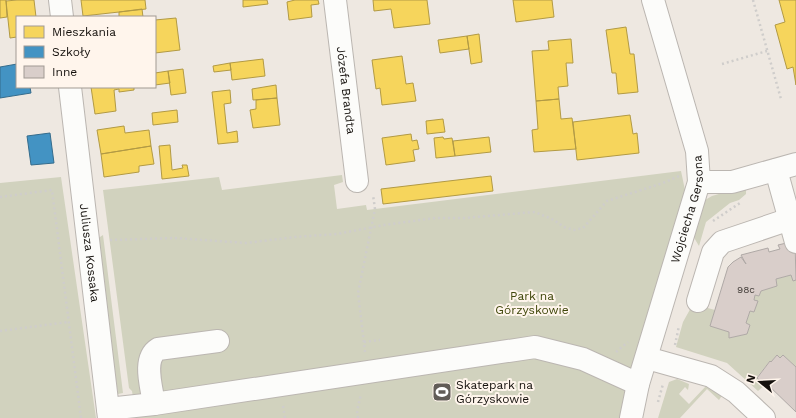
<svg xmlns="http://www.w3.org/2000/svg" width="796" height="418" viewBox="0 0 796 418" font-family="'Work Sans',sans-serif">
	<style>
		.green { fill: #d1d2be }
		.homes { fill: #f6d55c; stroke: #b29a44 }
		.schools { fill: #4393c3; stroke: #356c8c }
		.building { fill: #d9ceca; stroke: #afa9a6 }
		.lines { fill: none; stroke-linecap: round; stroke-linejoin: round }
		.minor-casing { stroke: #bbb6b1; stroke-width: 24 }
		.path { stroke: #cfcdcb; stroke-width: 2.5; stroke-dasharray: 2 3; stroke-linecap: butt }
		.minor { stroke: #fcfcfa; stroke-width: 22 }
		.labels { text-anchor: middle; stroke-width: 4; stroke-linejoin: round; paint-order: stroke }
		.number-label { font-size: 10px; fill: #46403c }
		.street-label { font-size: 12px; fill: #15110d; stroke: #fff5ec }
		.park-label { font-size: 12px; fill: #40470b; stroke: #fff5ec }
		.poi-label { font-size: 12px; fill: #15110d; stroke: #fff5ec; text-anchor: start }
	</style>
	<rect width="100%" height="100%" fill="#eee8e1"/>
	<path class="green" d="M681,171L685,190L622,418H136L132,391L129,388L103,190L219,177L222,190L342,175L343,182L334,185L337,209L366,205L367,210Z
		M61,177L96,418H0V183Z
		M746,186V194L739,200L730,203L706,222L699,246L693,236L705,200L712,196Z
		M103,235L123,393L118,394L97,239Z
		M791,275L793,281L796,280V367L783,355L780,358L777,355L771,362L770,361L757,377L765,385L758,391L727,363L676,347L683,322L693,304L715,310L710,326L729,332V338L747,334L750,325L746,323L750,311L754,312L757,301L754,300L755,295L759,296L761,291L777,286L776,279Z
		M677,379L689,384L688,390L685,387L679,394L689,404L706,386L723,394L719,400L707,389L680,418H658L669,382Z"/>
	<path class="homes" d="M0,0H6L7,17L0,18Z
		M17,0H34L36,17H17V37L10,38L6,1Z
		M81,0H145L146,9L83,16Z
		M243,0H267L268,4L243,7Z
		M295,0H318L319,4L311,5L312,17L289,20L287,2Z
		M373,0H427L430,24L394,28L391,9L374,11Z
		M513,0H552L554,17L516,22Z
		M779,0H796V85L793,67L787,69L775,25L785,22Z
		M142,9L143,17H119V12Z
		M176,18L180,50L155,53V20Z
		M626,27L630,54H634L638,92L618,94L616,73H612L606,30Z
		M479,34L482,62L471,64L467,36Z
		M467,36L469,49L440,53L438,40Z
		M571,39L573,63H566L568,86L558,87L559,99L536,101L532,51L549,50L548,41Z
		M402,56L406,84L413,83L416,101L382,105L380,88L376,89L372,60Z
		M263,59L265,76L232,80L230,63Z
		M230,63L231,70L214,72L213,66Z
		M183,69L186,93L171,95L168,71Z
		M168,71L170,83L155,85V73Z
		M276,85L277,98L253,100L252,89Z
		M91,87H134V90L119,92V89L114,90L116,111L95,114Z
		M230,90L231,103L224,104L227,133L237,131L238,142L218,144L212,92Z
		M277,98L280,125L253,128L250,110L256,109V100Z
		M559,99L561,119L572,118L576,149L534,152L532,130L538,129L536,101Z
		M177,110L178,122L153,125L152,113Z
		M630,115L633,134L637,133L639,153L577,160L573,122Z
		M443,119L445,132L427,134L426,121Z
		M124,126L125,133L149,130L151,146L101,154L97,130Z
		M411,134L412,141L417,140L419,149L413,150L415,161L386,165L382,138Z
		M443,137L444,139L452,138L455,156L436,158L434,138Z
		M489,137L491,152L455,156L453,141Z
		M170,145L172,170L183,168L182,165H187L189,176L162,179L159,146Z
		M151,146L154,164L139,166V172L104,177L101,154Z
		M491,176L493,191L383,204L381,189Z"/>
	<path class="schools" d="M17,64V87H30L31,93L0,98V67Z
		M50,133L54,163L31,165L27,136Z"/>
	<path class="building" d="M795,241L796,280L793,281L791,275L776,279L777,286L761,291L759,296L755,295L754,300L758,301L754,312L750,311L746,323L750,325L747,334L729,338V332L710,326L728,267L733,262L741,257L746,264L741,255L768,248L769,252L780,249L778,245Z
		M777,355L780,358L783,355L796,367V412L766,383L765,385L757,378L770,361L771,362Z"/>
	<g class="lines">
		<g class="minor-casing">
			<g id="minor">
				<path d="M60,0L62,17"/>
				<path id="s1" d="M335,0L357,181"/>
				<path id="s2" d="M70,87L109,418"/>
				<path d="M776,170L796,242"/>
				<path d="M699,182H732L796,164"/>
				<path d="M698,301L713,252L722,242L790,219"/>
				<path d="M647,358L711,376L736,392L764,418"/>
				<path d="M154,404C152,388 142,359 158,349L218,341"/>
				<path d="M108,409L154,404L535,347L583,359L638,384"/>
				<path id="s3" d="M631,418L638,384L699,182L697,151L653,0"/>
			</g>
		</g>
		<path class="path" d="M753,0L781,99
			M722,64L767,51
			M0,197L52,190L81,418
			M713,221L740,203
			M110,240L175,238L246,243L295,237L337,234L384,225L435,218H464L535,212L554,220L564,227L574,230L583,228L607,201L663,183L679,176
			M0,331L68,322
			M364,342L380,340
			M675,345L679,326
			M365,352L358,293L375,209L373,195
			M616,352L628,342
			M658,402L663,384
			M283,406L285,418
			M358,418L357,411L361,394"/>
		<use href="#minor" class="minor"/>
	</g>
	<defs>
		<g id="stadium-square" transform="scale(1)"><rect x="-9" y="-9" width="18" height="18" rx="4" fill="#615c57" stroke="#fff5ec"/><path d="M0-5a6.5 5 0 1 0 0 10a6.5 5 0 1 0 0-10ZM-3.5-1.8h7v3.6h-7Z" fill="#fff"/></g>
	</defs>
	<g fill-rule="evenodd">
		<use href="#stadium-square" x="442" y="392"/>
	</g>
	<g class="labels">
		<g class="number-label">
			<text x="746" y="293">98c</text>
		</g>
		<g class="street-label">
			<text dy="4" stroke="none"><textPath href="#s1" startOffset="91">Józefa Brandta</textPath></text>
			<text dy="4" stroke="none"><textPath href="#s3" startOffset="217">Wojciecha Gersona</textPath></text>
			<text dy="4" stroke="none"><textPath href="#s2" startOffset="167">Juliusza Kossaka</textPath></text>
		</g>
		<g class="park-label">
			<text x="532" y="300">Park na<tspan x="532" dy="14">Górzyskowie</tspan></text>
		</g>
		<g class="poi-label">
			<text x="456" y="389">Skatepark na<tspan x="456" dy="14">Górzyskowie</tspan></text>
		</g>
	</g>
	<rect x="16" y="16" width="140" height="72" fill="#fff5ec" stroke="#a19a93"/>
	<rect x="24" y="26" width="20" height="12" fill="#f6d55c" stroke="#a19a93"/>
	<text x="52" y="36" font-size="12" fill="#15110d">Mieszkania</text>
	<rect x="24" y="46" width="20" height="12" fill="#4393c3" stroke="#a19a93"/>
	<text x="52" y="56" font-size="12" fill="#15110d">Szkoły</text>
	<rect x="24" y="66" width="20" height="12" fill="#d9ceca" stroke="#a19a93"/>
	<text x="52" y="76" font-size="12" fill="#15110d">Inne</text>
	<g transform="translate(760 382) rotate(288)" stroke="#fff5ec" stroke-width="3" paint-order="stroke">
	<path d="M0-3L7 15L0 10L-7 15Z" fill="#15110d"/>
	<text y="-6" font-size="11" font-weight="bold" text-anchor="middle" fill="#15110d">N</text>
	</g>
</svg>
